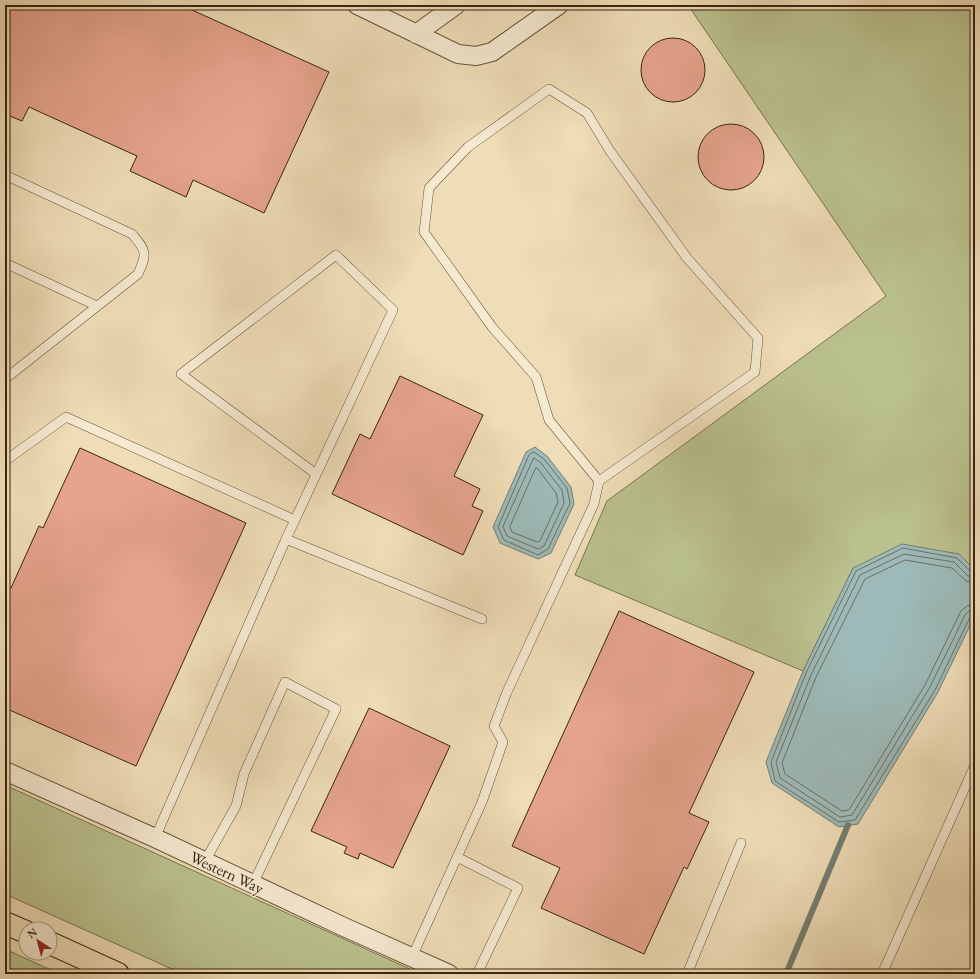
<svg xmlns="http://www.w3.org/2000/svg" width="980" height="979" viewBox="0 0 980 979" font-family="'EB Garamond',serif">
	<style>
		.green { fill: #bac18e; stroke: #7a734e }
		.water { fill: #9dbab8; stroke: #757e74 }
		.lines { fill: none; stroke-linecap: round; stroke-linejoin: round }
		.shore { stroke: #6b7062; stroke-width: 1 }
		.stream { stroke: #757e74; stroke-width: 6 }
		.building { fill: #e6a48d; stroke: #39250d }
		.lane-casing { stroke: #665338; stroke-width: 10 }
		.street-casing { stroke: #665338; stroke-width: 20 }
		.highway-casing { stroke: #39250d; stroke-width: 24 }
		.lane { stroke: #f5e9d0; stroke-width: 9 }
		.street { stroke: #f5e9d0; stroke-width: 18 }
		.highway { stroke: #efddb7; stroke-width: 22 }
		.labels { text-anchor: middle; stroke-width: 3; stroke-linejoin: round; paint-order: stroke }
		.street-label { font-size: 16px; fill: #39250d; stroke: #f5e9d0 }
	</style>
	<rect width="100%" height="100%" fill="#efddb7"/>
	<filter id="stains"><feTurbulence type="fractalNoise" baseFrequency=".005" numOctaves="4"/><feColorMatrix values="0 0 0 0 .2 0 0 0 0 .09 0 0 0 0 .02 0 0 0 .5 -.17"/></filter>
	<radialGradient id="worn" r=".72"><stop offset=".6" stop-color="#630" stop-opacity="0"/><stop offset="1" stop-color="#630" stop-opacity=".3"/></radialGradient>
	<path class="green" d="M688,5H975V570L959,554L853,568L803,671L575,575L607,501L886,296Z
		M5,785L421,974H183L5,894Z
		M5,949L60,974H23L5,966Z"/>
	<path class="water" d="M535,447L547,456L571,487L574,504L551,553L538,559L500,543L493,527L526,452Z
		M902,544L959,554L975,570V615L938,692L858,824L839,827L772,783L766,762L803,671L853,568Z"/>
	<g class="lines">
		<path class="shore" d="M534,452L544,459L567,488L570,503L548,549L538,555L504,540L498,527L529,455Z
			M534,458L541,463L562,490L564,503L544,546L538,549L507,536L503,527Z
			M536,468L538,469L556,493L558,502L540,541L537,542L512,532L510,527Z
			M975,572H971L957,558L903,548L856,571L806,673L771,762L775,781L839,822L855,820L935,690L970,617L975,615
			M975,577L968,576L954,562L904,554L860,575L811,675L776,762L780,778L840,817L852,815L930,687L965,615L969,611L975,610
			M975,583L966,581L952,568L905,560L865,579L816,677L782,763L785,774L842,811L849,810L925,685L961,611L967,606L975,604"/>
		<path class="stream" d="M973,568L975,565
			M786,974L848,825"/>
	</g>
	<path class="building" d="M5,5H181L329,72L264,213L193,180L186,197L130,171L137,156L29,107L22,121L5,114Z
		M641 70a32 32 0 1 1 64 0a32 32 0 1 1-64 0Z
		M698 157a33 33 0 1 1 66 0a33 33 0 1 1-66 0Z
		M400,376L483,415L454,476L480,489L472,506L483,511L463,555L332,494L360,434L370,439Z
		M80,448L246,523L136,766L5,708V586L11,588L39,526L43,528Z
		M619,611L754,672L689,813L709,822L687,869L684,867L644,954L541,908L560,868L512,846Z
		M369,708L450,746L393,868L360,853L358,859L344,853L347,847L311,831Z"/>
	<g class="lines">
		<g class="lane-casing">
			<path id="lane" d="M5,175L132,234C147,251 147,254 138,274L5,379
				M5,263L97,306
				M5,461L66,417L295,520
				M286,539L393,310L336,255L181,374L316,474
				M155,838L286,539L482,619
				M457,857L518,888L477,974
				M205,861L236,806L244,774L285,682L336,709L253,884
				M412,957L482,802L503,742L494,726L507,692L594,504L599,481L549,420L536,377L492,327L424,232L429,188L468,147L549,89L587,113L610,151L687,258L758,338L755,372L599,481
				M687,974L741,843
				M882,974L975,765"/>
		</g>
		<g class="street-casing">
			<path id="street" d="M357,5L458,54L476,56L492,52L559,5
				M416,34L456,5
				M5,771L155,838L344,927L449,974"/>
		</g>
		<g class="highway-casing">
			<path id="highway" d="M5,923L26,932
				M50,943L118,974"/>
		</g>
		<use href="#lane" class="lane"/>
		<use href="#street" class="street"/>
		<use href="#highway" class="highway"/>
	</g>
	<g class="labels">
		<g class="street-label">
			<text transform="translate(227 872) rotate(25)" y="6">Western Way</text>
		</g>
	</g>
	<rect width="980" height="979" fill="none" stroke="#efddb7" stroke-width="20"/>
	<rect x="6" y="6" width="968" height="967" fill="none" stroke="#39250d" stroke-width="2"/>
	<rect x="10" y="10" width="960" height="959" fill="none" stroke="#39250d"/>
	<g transform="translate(38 941) rotate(324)"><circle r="19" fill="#f5e9d0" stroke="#aa9b82"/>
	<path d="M0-3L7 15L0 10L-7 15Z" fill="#8f2418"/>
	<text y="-6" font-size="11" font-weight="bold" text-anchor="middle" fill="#39250d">N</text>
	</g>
	<rect width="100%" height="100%" filter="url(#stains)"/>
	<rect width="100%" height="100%" fill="url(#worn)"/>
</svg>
